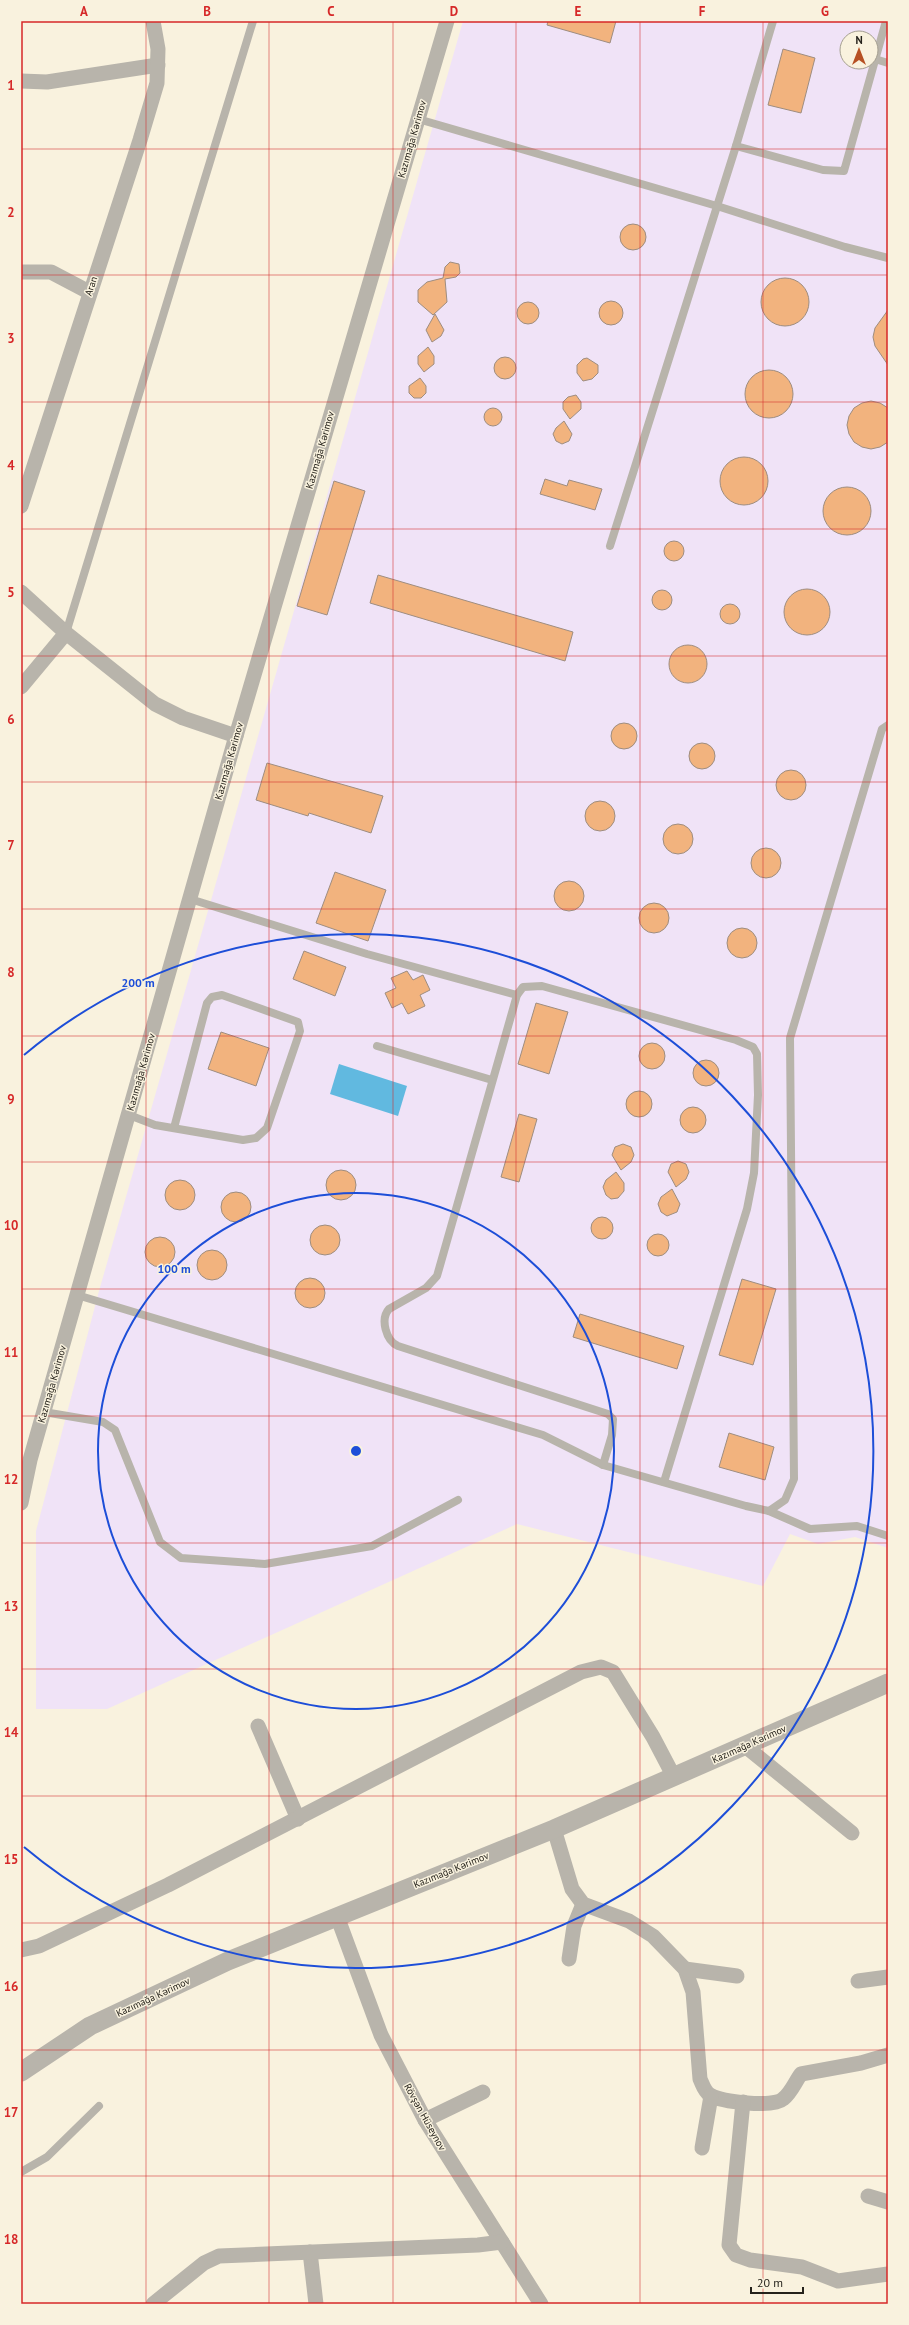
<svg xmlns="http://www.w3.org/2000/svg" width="909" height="2325" font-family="'PT Sans',sans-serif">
  <rect width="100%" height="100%" fill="#f9f2de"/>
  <path fill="#f0e3f7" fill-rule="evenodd" d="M 463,21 L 888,21 L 888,1548 L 855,1537 L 818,1544 L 790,1534 L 763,1586 L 517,1524 L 107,1709 L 36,1709 L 36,1531 L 99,1291 ZM 847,38 L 871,38 L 871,62 L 847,62 Z"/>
  <polygon fill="#61b9e0" points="339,1064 407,1086 398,1116 330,1094"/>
  <g fill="#f2b37e" stroke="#9e8d80">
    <polygon points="548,21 616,21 610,43 547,25"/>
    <polygon points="783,49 815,58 801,113 768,105"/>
    <circle cx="633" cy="237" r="13"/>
    <polygon points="450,262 459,264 460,273 456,277 445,279 447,302 433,315 418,302 418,290 427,282 443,278 445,267"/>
    <circle cx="785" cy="302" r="24"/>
    <circle cx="611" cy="313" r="12"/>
    <circle cx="528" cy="313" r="11"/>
    <polygon points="888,310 888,365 875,346 873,337 875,328"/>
    <polygon points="435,314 444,330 441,336 432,342 426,330"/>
    <polygon points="428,347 434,356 434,364 424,372 418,364 418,356"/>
    <circle cx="505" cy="368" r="11"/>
    <polygon points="587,358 598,365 598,373 592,379 583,381 577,373 577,365 583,359"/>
    <circle cx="769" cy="394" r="24"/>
    <polygon points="420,378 426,386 426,393 421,398 414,398 409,393 409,386"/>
    <polygon points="576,395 581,402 581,409 570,419 563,409 563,402 568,397"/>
    <polygon points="871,401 880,403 888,408 888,442 880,447 871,449 862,447 854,442 849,434 847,425 849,416 854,408 862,403"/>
    <circle cx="493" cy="417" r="9"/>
    <polygon points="564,421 572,434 569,441 562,444 556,441 553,434 556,428"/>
    <circle cx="744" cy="481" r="24"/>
    <polygon points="545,479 567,486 569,480 602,489 595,510 540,494"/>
    <polygon points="334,481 365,491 327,615 297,606"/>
    <circle cx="847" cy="511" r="24"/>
    <circle cx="674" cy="551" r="10"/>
    <polygon points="378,575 573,632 565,661 370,603"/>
    <circle cx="807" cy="612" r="23"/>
    <circle cx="662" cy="600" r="10"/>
    <circle cx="730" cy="614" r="10"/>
    <circle cx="688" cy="664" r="19"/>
    <circle cx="624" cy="736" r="13"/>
    <circle cx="702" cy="756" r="13"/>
    <polygon points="267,763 383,796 371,833 309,813 308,816 256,800"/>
    <circle cx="791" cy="785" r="15"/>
    <circle cx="600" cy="816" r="15"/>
    <circle cx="678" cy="839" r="15"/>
    <circle cx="766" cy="863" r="15"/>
    <polygon points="335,872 386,890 368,941 316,923"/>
    <circle cx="569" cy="896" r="15"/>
    <circle cx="654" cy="918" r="15"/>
    <circle cx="742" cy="943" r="15"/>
    <polygon points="304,951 346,967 335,996 293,979"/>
    <polygon points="407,971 413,980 423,975 430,990 420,995 425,1006 408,1014 402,1003 392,1008 385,993 396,988 391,978"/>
    <polygon points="536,1003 568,1012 549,1074 518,1064"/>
    <polygon points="221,1032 269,1048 256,1086 208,1069"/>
    <circle cx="652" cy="1056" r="13"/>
    <circle cx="706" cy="1073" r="13"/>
    <circle cx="639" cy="1104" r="13"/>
    <circle cx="693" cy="1120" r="13"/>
    <polygon points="519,1114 537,1119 519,1182 501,1177"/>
    <polygon points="623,1144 631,1147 634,1155 631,1162 621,1170 612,1155 615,1147"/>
    <polygon points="678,1161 686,1164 689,1172 686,1179 676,1187 668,1172 671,1164"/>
    <circle cx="341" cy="1185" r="15"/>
    <polygon points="616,1172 624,1183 624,1191 618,1198 611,1199 606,1195 603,1187 606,1180"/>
    <circle cx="180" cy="1195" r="15"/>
    <polygon points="672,1189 680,1204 677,1212 667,1216 661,1212 658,1204 661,1197"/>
    <circle cx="236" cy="1207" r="15"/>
    <circle cx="602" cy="1228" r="11"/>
    <circle cx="325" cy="1240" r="15"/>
    <circle cx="658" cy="1245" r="11"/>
    <circle cx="160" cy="1252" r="15"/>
    <circle cx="212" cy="1265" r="15"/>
    <circle cx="310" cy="1293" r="15"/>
    <polygon points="742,1279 776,1289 753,1365 719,1355"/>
    <polygon points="580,1314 684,1346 677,1369 573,1337"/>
    <polygon points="729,1433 774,1447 765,1480 719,1467"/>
  </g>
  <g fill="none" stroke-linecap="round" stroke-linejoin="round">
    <g stroke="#b8b4ab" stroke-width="8">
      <polyline points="875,59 888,63"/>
      <polyline points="418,119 717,206 845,247 888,258"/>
      <polyline points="736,146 823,170 844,171 886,21"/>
      <polyline points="610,546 736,146 773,21"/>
      <polyline points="66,633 253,21"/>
      <polyline points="190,899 367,954 517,995"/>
      <polyline points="377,1046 492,1080"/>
      <polyline points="129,1115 155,1125 243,1140 256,1138 267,1128 300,1031 298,1022 222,995 212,997 207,1003 174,1128"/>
      <polyline points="77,1295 543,1435 603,1465 746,1506 769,1511 785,1500 794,1479 790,1038 882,729 888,725"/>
      <polyline points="44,1412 103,1422 115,1430 160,1542 181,1558 265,1564 372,1546 458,1500"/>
      <path d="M 603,1465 L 612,1435 L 613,1419 L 608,1414 L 398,1346 C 386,1341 380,1319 389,1309 L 426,1288 L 437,1276 L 517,995 L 523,987 L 542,986 L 736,1040 L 753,1047 L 757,1054 L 758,1095 L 754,1173 L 747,1209 L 664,1482"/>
      <polyline points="769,1511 810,1529 857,1526 888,1536"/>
      <polyline points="21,2172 47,2157 99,2106"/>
    </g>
    <g stroke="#b8b4ab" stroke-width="15">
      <polyline points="21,81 47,82 158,65"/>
      <polyline points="21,272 51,272 89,292"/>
      <polyline points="21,506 140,140 157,83 158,49 153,21"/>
      <polyline points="21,592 66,633 155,704 183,718 236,736"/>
      <polyline points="21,687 66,633"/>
      <polyline points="21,1503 30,1460 236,736 447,21"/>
      <polyline points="258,1726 298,1819"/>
      <polyline points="745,1746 852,1833"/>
      <path d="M 554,1829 L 572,1889 L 583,1904 L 629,1921 L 653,1936 L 685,1969 L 693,1992 L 700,2079 C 703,2085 704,2091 710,2095 C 722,2102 773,2108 783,2099 C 791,2093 795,2082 801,2074 L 861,2063 L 888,2055"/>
      <polyline points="337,1916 381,2035 425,2120 541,2304"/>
      <polyline points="21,1950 39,1946 168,1885 581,1672 601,1667 613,1672 653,1737 674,1777"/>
      <polyline points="569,1959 574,1926 583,1904"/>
      <polyline points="685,1969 737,1976"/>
      <polyline points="858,1981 888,1977"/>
      <polyline points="743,2102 729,2245 736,2255 750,2260 802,2267 838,2281 888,2274"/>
      <polyline points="425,2120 483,2092"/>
      <polyline points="702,2148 711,2096"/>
      <polyline points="868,2196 888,2202"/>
      <polyline points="310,2252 316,2304"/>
      <polyline points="153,2304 204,2263 219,2256 478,2245 502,2242"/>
    </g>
    <polyline stroke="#b8b4ab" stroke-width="19" points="21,2072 90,2026 228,1961 554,1829 888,1683"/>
  </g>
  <path fill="none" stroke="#d62828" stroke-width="1" stroke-opacity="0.55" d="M 146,21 L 146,2304M 269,21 L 269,2304M 393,21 L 393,2304M 516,21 L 516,2304M 640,21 L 640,2304M 763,21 L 763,2304M 21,149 L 888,149M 21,275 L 888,275M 21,402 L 888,402M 21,529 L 888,529M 21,656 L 888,656M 21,782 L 888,782M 21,909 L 888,909M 21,1036 L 888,1036M 21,1162 L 888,1162M 21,1289 L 888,1289M 21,1416 L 888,1416M 21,1543 L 888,1543M 21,1669 L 888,1669M 21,1796 L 888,1796M 21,1923 L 888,1923M 21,2050 L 888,2050M 21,2176 L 888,2176"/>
  <g fill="none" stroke="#1d4ed8" stroke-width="2">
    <circle cx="356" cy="1451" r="258"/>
    <path d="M24 1055A517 517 0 1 1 24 1847"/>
  </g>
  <g text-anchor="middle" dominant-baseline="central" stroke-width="3" stroke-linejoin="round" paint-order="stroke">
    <g font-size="10" fill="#25221b" stroke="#f9f2de">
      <text transform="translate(412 139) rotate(-74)">Kazımağa Kərimov</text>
      <text transform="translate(91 286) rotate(-72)">Aran</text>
      <text transform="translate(320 450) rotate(-74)">Kazımağa Kərimov</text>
      <text transform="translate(229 761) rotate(-74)">Kazımağa Kərimov</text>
      <text transform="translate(141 1072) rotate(-74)">Kazımağa Kərimov</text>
      <text transform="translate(52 1384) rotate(-74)">Kazımağa Kərimov</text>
      <text transform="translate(749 1744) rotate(-24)">Kazımağa Kərimov</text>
      <text transform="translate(451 1870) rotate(-22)">Kazımağa Kərimov</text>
      <text transform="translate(153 1997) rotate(-25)">Kazımağa Kərimov</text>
      <text transform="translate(425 2117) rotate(61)">Rövşən Hüseynov</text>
    </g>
  </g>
  <circle cx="356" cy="1451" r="6" fill="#1d4ed8" stroke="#f9f2de" stroke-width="2"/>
  <g font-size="12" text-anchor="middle" font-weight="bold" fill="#1d4ed8" stroke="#f9f2de" stroke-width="3" stroke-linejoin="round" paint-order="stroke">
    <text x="138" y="987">200 m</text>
    <text x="174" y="1273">100 m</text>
  </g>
  <rect width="909" height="2325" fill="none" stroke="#f9f2de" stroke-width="44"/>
  <g transform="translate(859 50)"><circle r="19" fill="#f9f2de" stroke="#a49f90"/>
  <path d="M0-3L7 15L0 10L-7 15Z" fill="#b65023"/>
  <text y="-6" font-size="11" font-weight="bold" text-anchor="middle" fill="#25221b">N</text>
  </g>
  <path d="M751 2287v6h52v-6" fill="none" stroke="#25221b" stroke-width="2"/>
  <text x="757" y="2287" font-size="12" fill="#25221b" stroke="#f9f2de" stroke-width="3" paint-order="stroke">20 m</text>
  <rect x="22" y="22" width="865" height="2281" fill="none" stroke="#d62828" stroke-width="1.5"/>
  <g font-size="13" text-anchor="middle" font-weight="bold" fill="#d62828">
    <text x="84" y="16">A</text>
    <text x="207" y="16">B</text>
    <text x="331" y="16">C</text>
    <text x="454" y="16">D</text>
    <text x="578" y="16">E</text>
    <text x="702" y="16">F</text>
    <text x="825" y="16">G</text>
    <text x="11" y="90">1</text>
    <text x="11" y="217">2</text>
    <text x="11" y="343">3</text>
    <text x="11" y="470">4</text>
    <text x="11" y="597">5</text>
    <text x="11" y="724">6</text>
    <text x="11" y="850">7</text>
    <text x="11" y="977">8</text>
    <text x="11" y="1104">9</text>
    <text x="11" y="1230">10</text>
    <text x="11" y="1357">11</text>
    <text x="11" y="1484">12</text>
    <text x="11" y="1611">13</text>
    <text x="11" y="1737">14</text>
    <text x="11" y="1864">15</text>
    <text x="11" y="1991">16</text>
    <text x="11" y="2117">17</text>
    <text x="11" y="2244">18</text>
  </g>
</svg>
